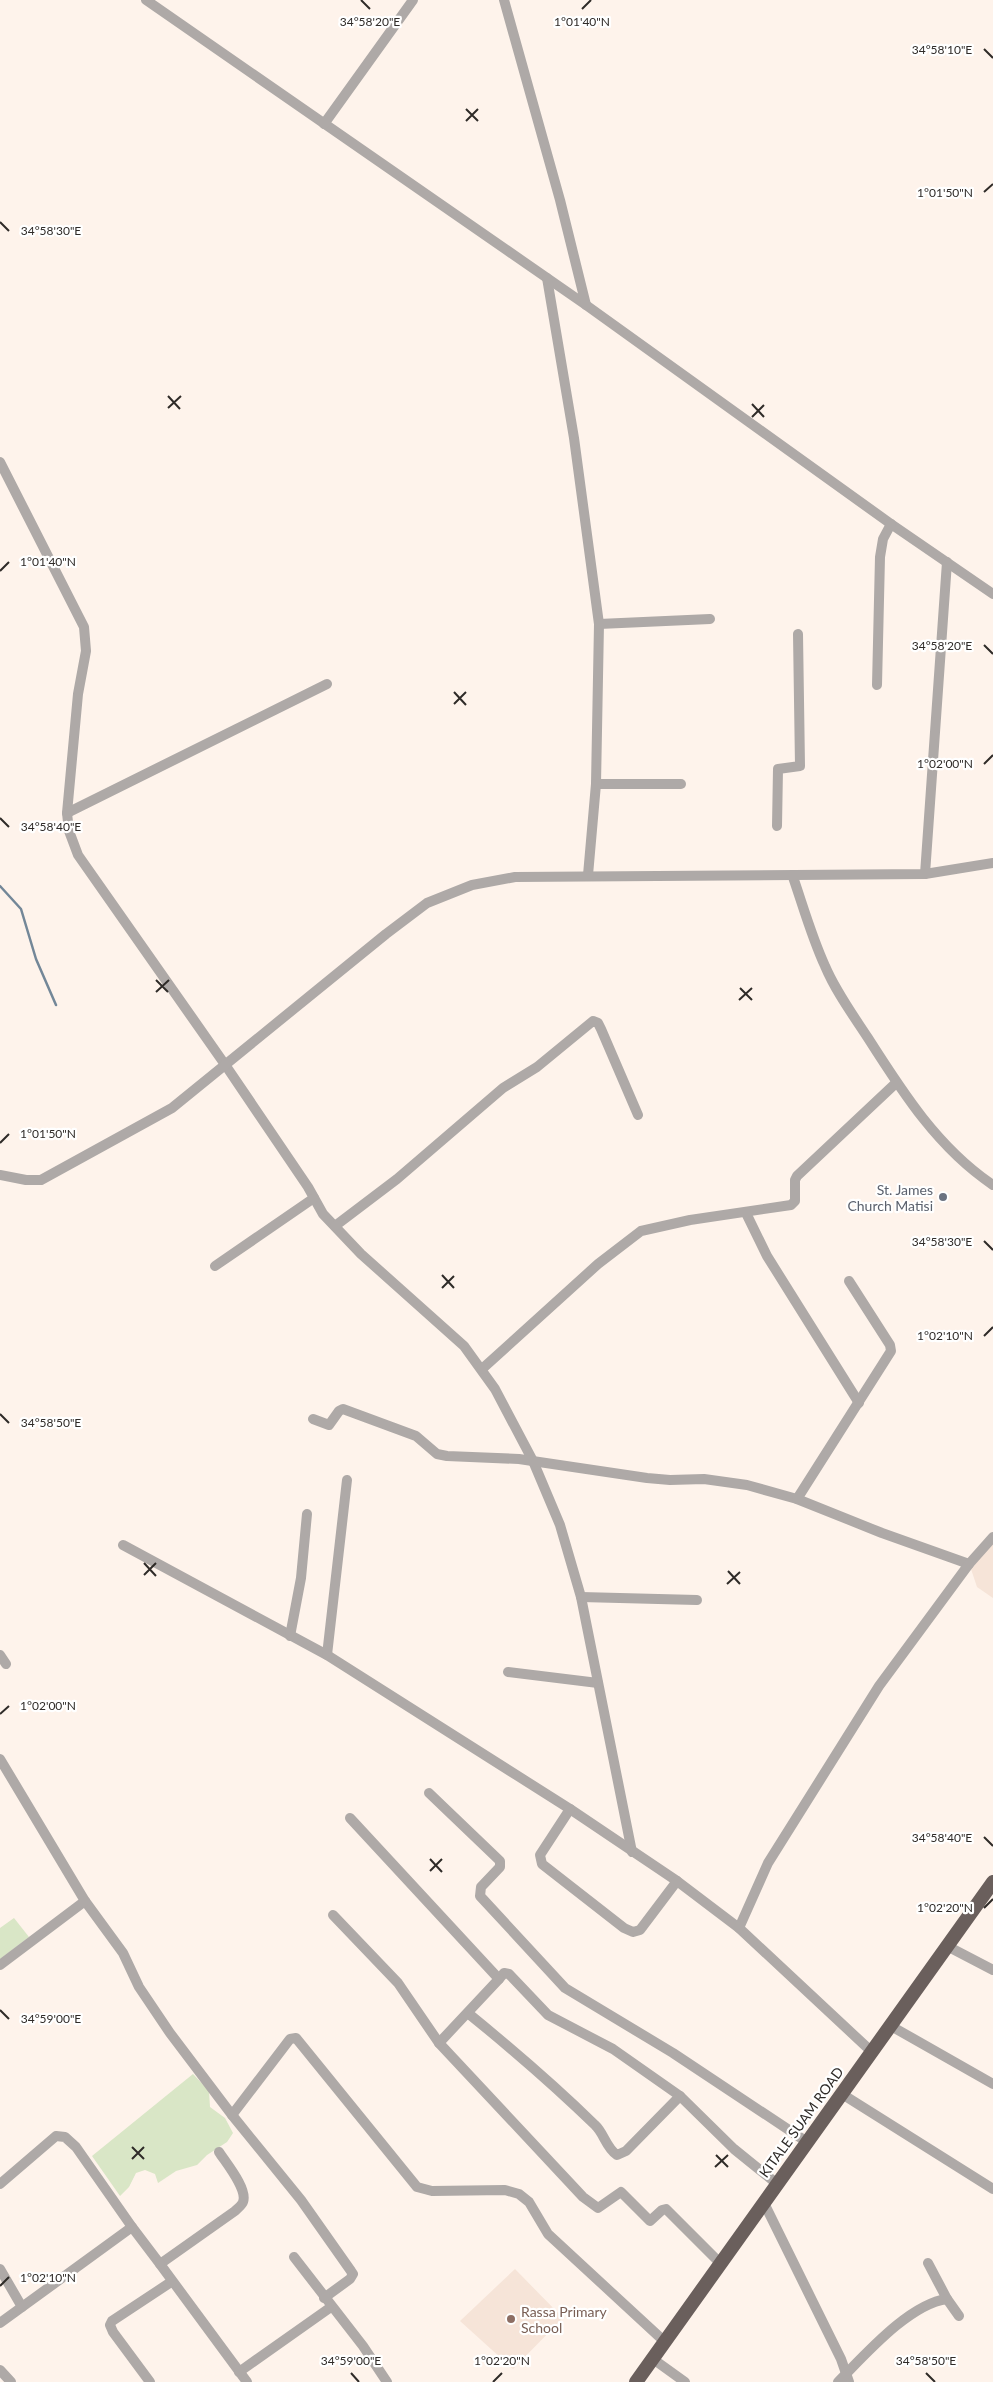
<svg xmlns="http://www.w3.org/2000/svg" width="993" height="2382" font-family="Lato,sans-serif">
  <rect width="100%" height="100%" fill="#fef3eb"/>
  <g fill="#f6e4d8">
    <polygon points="993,1542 993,1598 977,1587 971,1569"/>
    <polygon points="515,2269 563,2318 513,2369 460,2321"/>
  </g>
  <g fill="#d9e6c6">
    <polygon points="14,1918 29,1937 0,1959 0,1928"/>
    <polygon points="193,2074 209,2091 210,2107 225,2118 233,2133 227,2142 207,2155 197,2165 176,2171 158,2183 155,2174 145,2170 136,2173 129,2187 120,2196 92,2156"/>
  </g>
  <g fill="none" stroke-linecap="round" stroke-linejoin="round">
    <polyline stroke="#738798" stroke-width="2.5" points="0,886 21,909 36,959 56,1005"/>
    <g stroke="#aea9a7" stroke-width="10">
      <polyline points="146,0 586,305 891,524 993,594"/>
      <polyline points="504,0 560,200 586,305"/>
      <polyline points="324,124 413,0"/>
      <polyline points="547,278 574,438 599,624 596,784 588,875"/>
      <polyline points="0,462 84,627 86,651 78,694 67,813 69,831 78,855 226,1066 308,1187 323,1214 361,1254 464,1346 495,1389 533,1461 560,1525 581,1597 632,1852"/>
      <polyline points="599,624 710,619"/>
      <polyline points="877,685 880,557 883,539 891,524"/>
      <polyline points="596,784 681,784"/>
      <polyline points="67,813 327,684"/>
      <polyline points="777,826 778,769 800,766 798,634"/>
      <polyline points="925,874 947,562"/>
      <path d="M 793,877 C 803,906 812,938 825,966 C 836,992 853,1015 868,1038 C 903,1093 938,1148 993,1185"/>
      <polyline points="0,1175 26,1180 41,1180 172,1108 386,934 427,903 472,885 515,877 925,874 993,863"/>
      <polyline points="746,1213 767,1256 859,1403"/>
      <polyline points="335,1226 397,1179 503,1088 537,1067 593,1021 598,1023 601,1029 638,1115"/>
      <polyline points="215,1266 314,1198"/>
      <polyline points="482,1369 598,1264 641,1231 690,1220 791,1205 795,1201 795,1180 797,1176 896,1083"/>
      <polyline points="313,1419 329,1425 339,1411 343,1409 416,1436 437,1454 447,1456 519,1459 647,1478 670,1480 704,1479 747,1485 797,1499 882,1533 969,1564"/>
      <polyline points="797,1499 891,1351 890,1345 849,1281"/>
      <polyline points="123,1545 327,1655 570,1809 677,1881 739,1928 872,2052"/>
      <polyline points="581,1597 697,1600"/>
      <polyline points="290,1636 301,1578 307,1514"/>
      <polyline points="0,1655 6,1664"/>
      <polyline points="327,1655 347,1480"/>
      <polyline points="508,1672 598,1683"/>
      <polyline points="0,1759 85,1901 123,1953 139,1987 170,2033 232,2115 301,2200 351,2271 353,2274 350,2279 324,2298"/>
      <polyline points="429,1793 500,1861 500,1867 481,1887 480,1896 565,1988 673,2053 807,2142"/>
      <polyline points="570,1809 540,1855 542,1864 624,1928 633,1932 640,1930 677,1881"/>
      <polyline points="350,1818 499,1979 504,1973 509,1974 548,2015 613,2049 680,2096 734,2149 776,2183"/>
      <polyline points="333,1915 398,1983 439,2043 583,2197 598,2208 621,2192 650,2221 662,2210 666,2209 721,2264"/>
      <polyline points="739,1928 768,1863 879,1686 969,1564 993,1537"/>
      <polyline points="947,1946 993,1970"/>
      <polyline points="0,1965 85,1901"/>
      <path d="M 469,2014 C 512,2049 555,2086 595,2125 C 604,2133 606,2148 617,2155 L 626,2151 L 680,2096"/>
      <polyline points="891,2026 993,2084"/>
      <polyline points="439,2043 499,1979"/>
      <polyline points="842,2094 993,2189"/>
      <polyline points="232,2115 290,2039 296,2038 417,2187 432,2191 505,2190 519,2194 529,2202 548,2234 665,2342"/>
      <path d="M 219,2152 C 226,2163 248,2189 243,2202 C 242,2205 237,2209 235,2211 L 160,2264 L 247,2382"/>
      <polyline points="0,2184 56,2136 65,2137 76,2147 132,2227"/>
      <polyline points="764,2203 841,2359 849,2382"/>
      <polyline points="294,2257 363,2346 387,2382"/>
      <polyline points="928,2263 947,2299"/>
      <polyline points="0,2269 22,2307"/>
      <polyline points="0,2323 132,2227 160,2264"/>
      <polyline points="653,2359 685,2382"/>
      <polyline points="0,2370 11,2382"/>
      <polyline points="239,2372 331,2307"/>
      <polyline points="150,2382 113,2332 110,2325 112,2321 171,2282"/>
      <path d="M 838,2382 C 865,2355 909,2304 947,2299 L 959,2316"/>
    </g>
    <polyline stroke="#6a5f5c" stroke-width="14" points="636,2382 993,1882"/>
  </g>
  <path fill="none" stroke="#2f2b28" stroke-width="2" d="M 361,0 L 370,9M 582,9 L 591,0M 984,49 L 993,58M 466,109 L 478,121M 466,121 L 478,109M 984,192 L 993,184M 0,222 L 9,231M 168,396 L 180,409M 752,404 L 764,417M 168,408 L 181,396M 752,417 L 764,405M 0,571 L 9,562M 984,645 L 993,654M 454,692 L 466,705M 454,704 L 466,692M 984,764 L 993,755M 0,818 L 9,827M 156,980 L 168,992M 740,988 L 752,1000M 156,992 L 169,980M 739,1000 L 752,988M 0,1143 L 9,1134M 984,1241 L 993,1250M 442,1275 L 454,1288M 442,1288 L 454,1276M 984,1336 L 993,1327M 0,1414 L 9,1423M 144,1563 L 156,1576M 728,1571 L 740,1584M 144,1575 L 156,1563M 727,1584 L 740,1572M 0,1714 L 9,1706M 984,1837 L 993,1846M 430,1859 L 442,1872M 430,1871 L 442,1859M 984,1908 L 993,1899M 0,2010 L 9,2019M 132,2147 L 144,2159M 716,2155 L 728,2167M 132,2159 L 144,2147M 715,2167 L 728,2155M 0,2286 L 9,2277M 351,2373 L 359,2382M 926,2373 L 935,2382M 493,2382 L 502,2373"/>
  <circle fill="#6b7280" stroke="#fff" stroke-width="2" cx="943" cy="1197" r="5"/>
  <circle fill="#8d6e63" stroke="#fff" stroke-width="2" cx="511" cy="2319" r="5"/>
  <g text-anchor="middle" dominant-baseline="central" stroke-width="4.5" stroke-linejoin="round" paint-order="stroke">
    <g font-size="14" fill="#5b616d" stroke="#fff" text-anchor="end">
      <text x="933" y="1189">St. James<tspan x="933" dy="16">Church Matisi</tspan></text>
    </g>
    <g font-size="14" fill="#2f2b28" stroke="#fff">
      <text transform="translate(801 2122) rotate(-54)">KITALE SUAM ROAD</text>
    </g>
    <g font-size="14" fill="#785e54" stroke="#fff" text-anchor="start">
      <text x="521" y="2311">Rassa Primary<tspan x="521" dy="16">School</tspan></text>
    </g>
  </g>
  <g font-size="12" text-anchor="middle" fill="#2f2b28" stroke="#fff" stroke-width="4.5" stroke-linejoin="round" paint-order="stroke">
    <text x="582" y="26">1°01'40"N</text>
    <text x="370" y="26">34°58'20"E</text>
    <text x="942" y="54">34°58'10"E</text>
    <text x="945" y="197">1°01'50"N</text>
    <text x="51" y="235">34°58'30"E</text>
    <text x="48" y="566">1°01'40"N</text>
    <text x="942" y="650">34°58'20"E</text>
    <text x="945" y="768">1°02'00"N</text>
    <text x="51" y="831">34°58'40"E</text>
    <text x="48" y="1138">1°01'50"N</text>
    <text x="942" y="1246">34°58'30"E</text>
    <text x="945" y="1340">1°02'10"N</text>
    <text x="51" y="1427">34°58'50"E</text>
    <text x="48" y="1710">1°02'00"N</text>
    <text x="942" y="1842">34°58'40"E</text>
    <text x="945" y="1912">1°02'20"N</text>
    <text x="51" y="2023">34°59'00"E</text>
    <text x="48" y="2282">1°02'10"N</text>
    <text x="351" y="2365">34°59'00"E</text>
    <text x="926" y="2365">34°58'50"E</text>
    <text x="502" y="2365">1°02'20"N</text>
  </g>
</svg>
